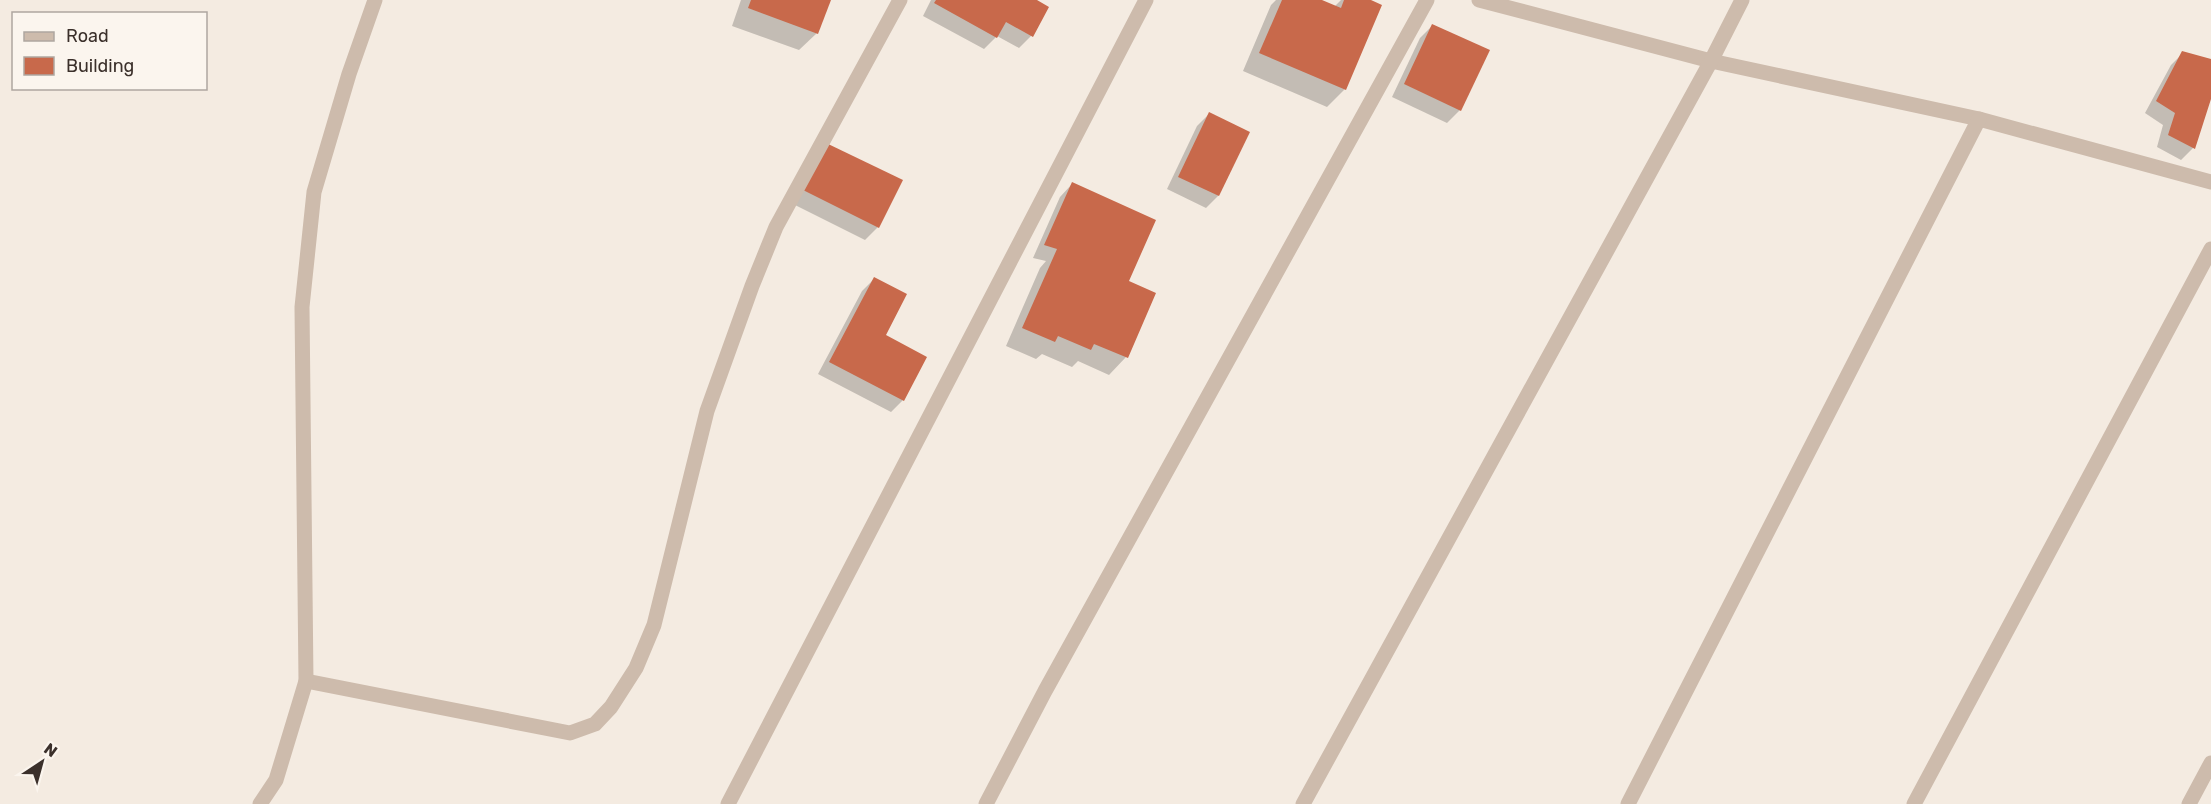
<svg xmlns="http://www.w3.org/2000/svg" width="2211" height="804" font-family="Rubik,sans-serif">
  <rect width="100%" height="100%" fill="#f4ebe1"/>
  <g fill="#0003">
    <polygon points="741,0 829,0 817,33 799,50 732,26"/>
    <polygon points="931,0 1034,0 1031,36 1019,48 997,36 984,49 923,16"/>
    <polygon points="1276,0 1318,0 1334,7 1341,0 1367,0 1345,89 1327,107 1243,71 1271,5"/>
    <polygon points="1433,25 1488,51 1460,110 1447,123 1392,97 1420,38"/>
    <polygon points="2183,53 2211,60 2211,94 2193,148 2181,160 2157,147 2163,125 2145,113 2171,65"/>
    <polygon points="1209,114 1218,196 1206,208 1167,189 1197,126"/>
    <polygon points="812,156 901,181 878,227 865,240 789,202"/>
    <polygon points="1072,184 1127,282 1126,357 1109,375 1078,361 1072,367 1042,354 1036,359 1006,346 1040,268 1046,261 1033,258 1060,197"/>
    <polygon points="874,279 884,336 903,400 891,412 818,374 862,291"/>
  </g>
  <g fill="#c8694b">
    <polygon points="751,0 831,0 818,34 748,8"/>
    <polygon points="936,0 1037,0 1049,7 1033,37 1006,22 997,38 934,3"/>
    <polygon points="1282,0 1322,0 1341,8 1344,0 1371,0 1382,5 1346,90 1259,53"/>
    <polygon points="1432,24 1490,50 1461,111 1404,84"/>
    <polygon points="2182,51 2211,59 2211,99 2195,149 2168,135 2175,113 2156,101"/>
    <polygon points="1209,112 1250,132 1219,196 1178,177"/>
    <polygon points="824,142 903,180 879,228 801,189"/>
    <polygon points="1072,182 1156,220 1129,281 1156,293 1128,358 1094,344 1091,350 1058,336 1055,342 1022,328 1057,249 1044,245"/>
    <polygon points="874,277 907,294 886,335 927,357 904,401 829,362"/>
  </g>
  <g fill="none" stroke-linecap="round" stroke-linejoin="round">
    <g stroke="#cdbbac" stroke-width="15">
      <polyline points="1479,0 1711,61 1979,119 2211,182"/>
      <polyline points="306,681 570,733 595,724 611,707 636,668 654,625 707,411 752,286 776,227 900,0"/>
      <polyline points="260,804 276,780 306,681 302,307 314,192 349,74 375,0"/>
      <polyline points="728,804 1146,0"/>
      <polyline points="986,804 1045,691 1427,0"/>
      <polyline points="1303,804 1711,61 1742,0"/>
      <polyline points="1628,804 1979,119"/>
      <polyline points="1914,804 2211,249"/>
      <polyline points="2189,804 2211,763"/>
    </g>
  </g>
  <rect x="12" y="12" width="195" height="78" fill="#fbf5ee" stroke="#aea6a0" stroke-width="1.5"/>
  <rect x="24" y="32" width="30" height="9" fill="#cdbbac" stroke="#aea6a0" stroke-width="1.5"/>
  <text x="66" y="42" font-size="18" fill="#3b302b">Road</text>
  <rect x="24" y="57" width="30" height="18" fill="#c8694b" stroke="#aea6a0" stroke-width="1.5"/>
  <text x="66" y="72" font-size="18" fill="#3b302b">Building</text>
  <g transform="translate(42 762) rotate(36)" stroke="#fbf5ee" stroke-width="4.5" paint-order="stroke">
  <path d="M0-4.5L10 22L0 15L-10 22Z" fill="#3b302b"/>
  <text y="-9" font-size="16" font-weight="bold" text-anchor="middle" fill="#3b302b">N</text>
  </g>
</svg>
